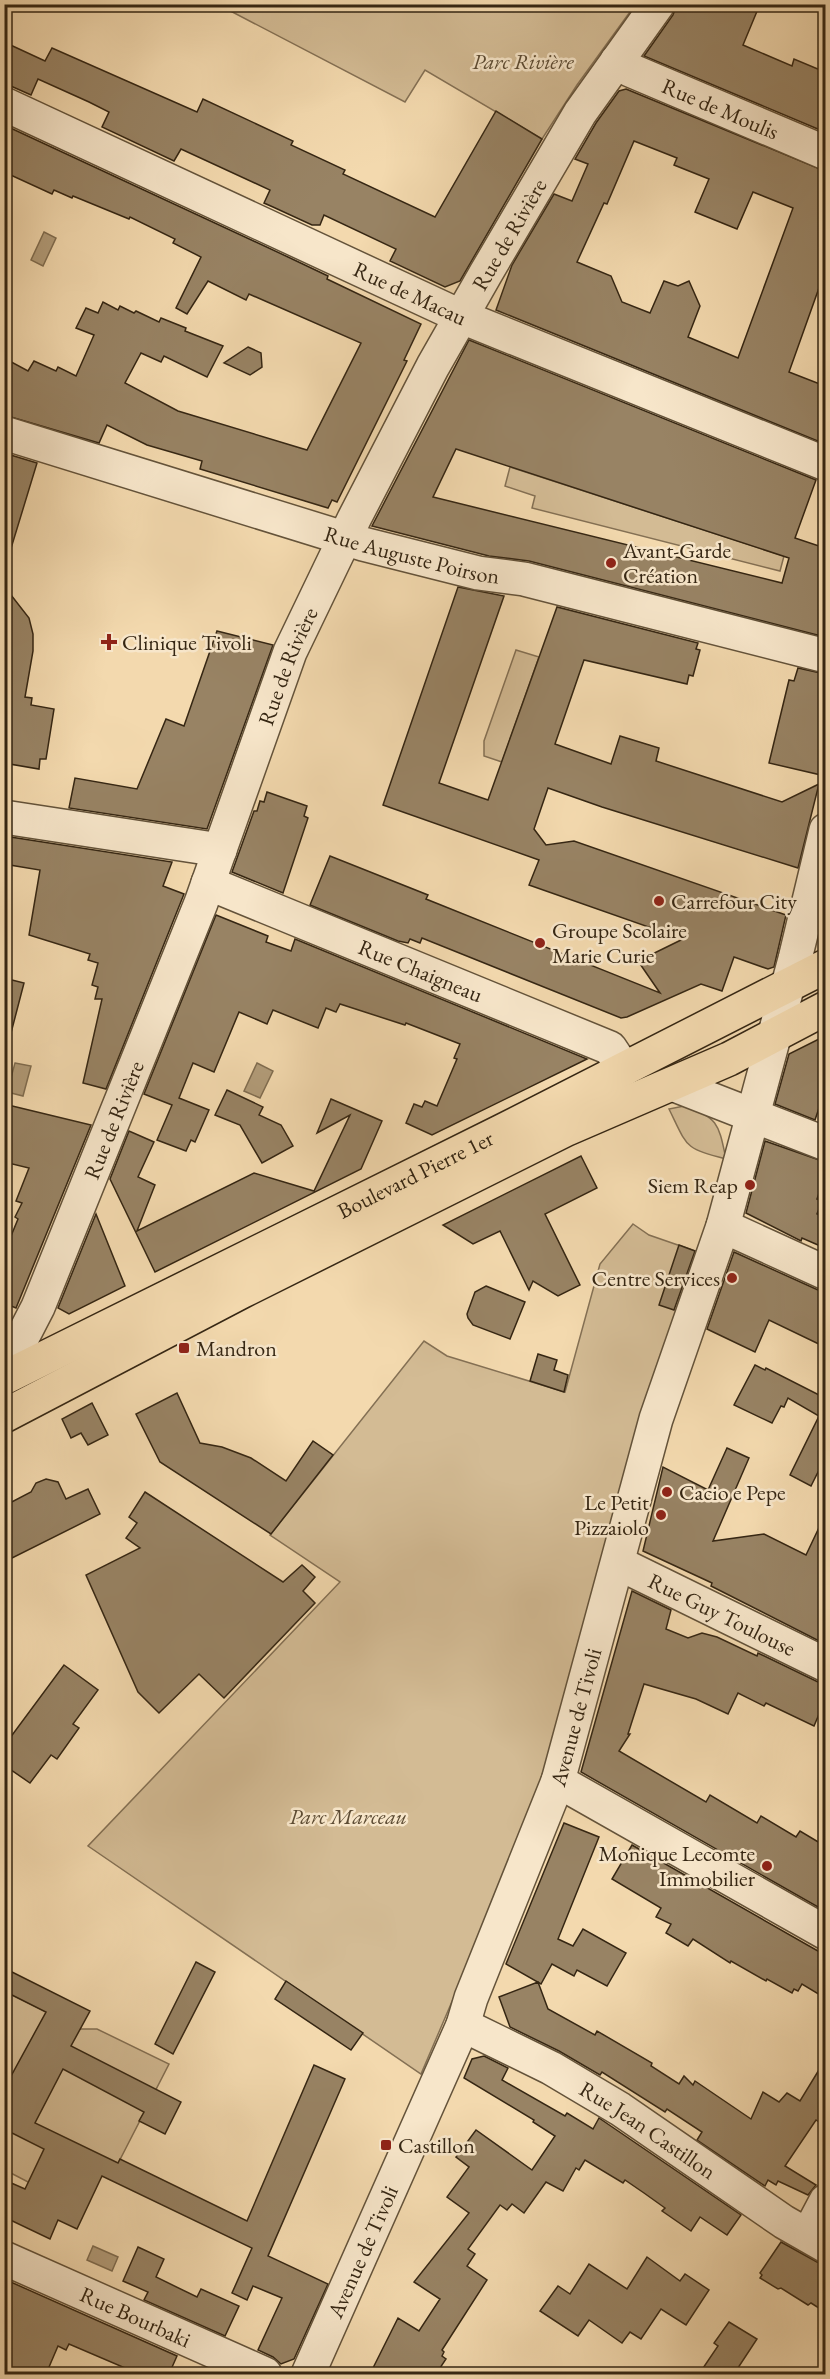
<svg xmlns="http://www.w3.org/2000/svg" width="830" height="2379" font-family="'EB Garamond',serif">
  <rect width="100%" height="100%" fill="#f3d9ae"/>
  <filter id="stains"><feTurbulence type="fractalNoise" baseFrequency=".00333" numOctaves="4"/><feColorMatrix values="0 0 0 0 .2 0 0 0 0 .09 0 0 0 0 .02 0 0 0 .5 -.17"/></filter>
  <radialGradient id="worn" r=".72"><stop offset=".6" stop-color="#630" stop-opacity="0"/><stop offset="1" stop-color="#630" stop-opacity=".3"/></radialGradient>
  <g fill="#d3bb94" stroke="#847054" stroke-width="1.5">
    <polygon points="219,5 635,5 577,85 542,139 425,70 405,102"/>
    <polygon points="510,467 784,556 780,571 532,508 535,496 505,486"/>
    <polygon points="516,650 539,657 502,762 484,756 484,741"/>
    <path d="M 684,1106 C 719,1117 719,1126 726,1159 C 684,1148 688,1148 669,1109 Z"/>
    <polygon points="633,1224 649,1235 701,1253 540,1786 495,1901 421,2074 88,1846 340,1582 270,1535 424,1341 447,1356 565,1392 600,1264"/>
    <polygon points="4,1991 80,2029 97,2029 169,2064 110,2179 70,2161 53,2195 5,2170"/>
  </g>
  <g fill="#b29c79" stroke="#806d50" stroke-width="1.5">
    <polygon points="44,232 56,238 43,266 31,260"/>
    <polygon points="15,1063 31,1066 23,1096 7,1092"/>
    <polygon points="257,1063 273,1071 260,1098 244,1091"/>
    <polygon points="93,2246 118,2257 112,2271 87,2260"/>
  </g>
  <g fill="#988364" stroke="#352613" stroke-width="1.5" fill-rule="evenodd">
    <polygon points="677,4 760,4 743,45 792,66 794,59 825,72 825,132 644,56 673,15"/>
    <polygon points="4,42 45,61 52,48 197,112 203,99 293,141 291,145 345,170 343,174 435,217 496,111 542,139 460,281 445,287 390,261 396,249 324,215 320,225 312,225 273,207 264,203 270,190 181,149 174,161 102,127 109,112 89,102 38,79 31,95 4,83"/>
    <path d="M 626,89 L 825,171 L 825,271 L 789,372 L 825,386 L 825,444 L 496,310 L 512,265 L 554,194 L 572,201 L 588,164 L 575,159 L 596,123 L 619,91 ZM 634,141 L 677,158 L 674,165 L 709,179 L 695,212 L 737,229 L 753,192 L 793,208 L 738,358 L 688,337 L 700,306 L 689,281 L 678,286 L 664,281 L 650,313 L 622,302 L 611,276 L 577,262 L 604,203 L 607,204 Z"/>
    <polygon points="4,125 288,257 328,276 327,279 421,324 404,360 407,361 337,502 332,500 328,508 200,469 202,461 147,445 107,425 99,443 4,415 4,358 28,371 34,361 56,371 58,367 76,376 94,335 76,328 86,308 98,313 103,302 118,310 120,306 134,313 136,311 159,322 161,318 186,328 185,331 223,346 207,377 164,356 161,362 141,353 125,383 178,411 307,450 361,343 249,294 246,300 208,281 187,314 176,308 201,257 173,243 175,239 130,217 129,219 73,196 72,198 54,190 52,194 4,172"/>
    <path d="M 469,340 L 816,480 L 795,538 L 825,548 L 825,637 L 529,561 L 489,556 L 372,526 ZM 456,449 L 789,558 L 782,583 L 433,497 Z"/>
    <polygon points="248,347 261,353 262,367 250,375 224,363"/>
    <polygon points="4,453 37,463 9,555 4,554"/>
    <polygon points="4,586 29,618 33,634 33,651 25,697 32,698 31,705 54,709 46,759 40,759 39,769 4,763"/>
    <polygon points="458,587 504,596 439,783 488,800 557,607 698,643 696,649 700,650 693,676 689,675 687,684 584,660 555,744 611,764 620,736 659,748 656,761 782,802 819,784 798,868 602,807 548,788 534,829 546,845 574,841 786,915 774,967 768,969 734,957 722,991 701,984 627,1017 621,1018 422,938 420,943 410,939 408,943 398,941 310,905 330,856 428,895 426,899 660,993 638,961 683,939 529,885 539,860 383,805"/>
    <polygon points="217,631 273,645 207,829 69,808 75,778 137,789 166,719 184,726"/>
    <polygon points="798,668 825,674 825,755 821,775 769,763 789,680 794,681"/>
    <polygon points="267,792 307,806 304,816 308,818 283,893 232,872 254,811 257,811 260,801 264,802"/>
    <polygon points="4,836 172,862 163,886 184,894 106,1089 83,1083 102,999 95,999 98,987 92,985 98,963 88,960 90,954 29,935 40,870 4,864"/>
    <polygon points="216,915 268,936 266,942 291,951 295,939 587,1059 432,1135 406,1123 414,1104 422,1107 425,1101 437,1106 457,1059 454,1058 460,1044 406,1023 405,1025 340,1004 336,1012 326,1008 318,1028 273,1010 267,1024 239,1012 214,1072 193,1063 179,1098 209,1110 195,1142 191,1140 186,1151 157,1140 172,1105 144,1094"/>
    <polygon points="4,978 24,983 11,1033 4,1032"/>
    <polygon points="825,1036 825,1107 820,1105 815,1120 775,1104 789,1054"/>
    <polygon points="227,1090 263,1107 259,1115 281,1125 293,1146 262,1163 240,1125 215,1115"/>
    <polygon points="331,1099 382,1121 361,1169 155,1272 110,1179 129,1131 154,1142 138,1177 155,1185 137,1231 254,1173 314,1191 350,1115 317,1133"/>
    <polygon points="4,1104 91,1125 16,1308 4,1303 4,1253 18,1219 15,1217 22,1203 16,1201 29,1168 4,1162"/>
    <polygon points="765,1141 825,1162 825,1176 817,1199 822,1201 817,1214 825,1218 825,1248 802,1238 801,1241 746,1213"/>
    <polygon points="581,1156 597,1188 545,1214 580,1285 558,1296 533,1281 529,1290 500,1231 473,1244 443,1225"/>
    <polygon points="96,1214 125,1286 69,1314 58,1308"/>
    <polygon points="679,1245 695,1251 674,1310 659,1305"/>
    <polygon points="734,1252 818,1290 825,1291 825,1347 769,1320 755,1352 707,1329"/>
    <polygon points="486,1286 525,1302 510,1339 473,1325 468,1318 467,1314 475,1292"/>
    <polygon points="538,1354 557,1360 554,1370 568,1375 564,1392 530,1381"/>
    <polygon points="755,1365 765,1370 766,1368 825,1398 825,1458 811,1486 790,1475 819,1416 788,1398 784,1407 781,1406 772,1423 734,1405"/>
    <polygon points="177,1393 200,1443 222,1447 251,1458 286,1481 313,1441 333,1455 271,1534 160,1462 136,1414"/>
    <polygon points="92,1403 108,1435 88,1445 81,1433 71,1438 62,1419"/>
    <polygon points="727,1448 749,1458 713,1541 764,1534 806,1555 825,1515 825,1644 711,1586 712,1583 643,1551 663,1467 708,1490"/>
    <polygon points="46,1479 58,1482 66,1499 88,1489 100,1514 4,1562 4,1506 31,1492 36,1483"/>
    <polygon points="145,1492 283,1582 302,1565 315,1577 303,1591 315,1603 224,1698 199,1674 159,1713 138,1692 86,1575 140,1548 126,1538 137,1523 129,1517"/>
    <polygon points="632,1591 671,1610 666,1629 688,1638 702,1633 717,1637 757,1656 758,1653 818,1682 825,1683 825,1700 814,1726 766,1703 764,1706 738,1693 728,1714 696,1699 644,1684 628,1734 630,1734 619,1751 706,1802 710,1795 757,1823 761,1816 796,1837 800,1831 825,1846 825,1911 581,1772"/>
    <polygon points="64,1665 98,1690 73,1724 79,1728 57,1759 51,1755 30,1783 4,1765 4,1746"/>
    <polygon points="564,1823 599,1837 558,1939 573,1946 583,1929 626,1953 607,1986 577,1970 574,1976 552,1964 541,1984 506,1964"/>
    <polygon points="632,1845 825,1955 825,1998 802,1984 798,1991 794,1989 792,1993 767,1979 766,1981 731,1961 730,1963 693,1939 688,1946 666,1933 671,1924 656,1917 661,1908 612,1879"/>
    <polygon points="196,1962 215,1972 173,2054 155,2044"/>
    <polygon points="4,1968 90,2011 71,2046 181,2102 165,2134 139,2121 144,2112 63,2069 35,2123 118,2163 120,2159 247,2221 314,2065 345,2079 268,2256 328,2284 294,2359 281,2364 273,2357 258,2350 282,2298 253,2286 247,2300 232,2293 252,2248 102,2176 77,2229 58,2220 50,2239 4,2217 4,2192 9,2182 25,2189 44,2149 4,2129 4,2089 46,2012 4,1991"/>
    <polygon points="286,1981 363,2033 351,2050 275,1999"/>
    <polygon points="538,1982 548,2009 595,2035 597,2031 652,2063 651,2066 679,2084 684,2076 693,2085 695,2081 751,2119 763,2092 779,2102 787,2093 800,2101 825,2060 825,2126 816,2120 785,2166 816,2185 808,2195 778,2181 776,2185 768,2180 765,2186 697,2140 702,2132 667,2109 665,2112 602,2072 600,2075 559,2051 510,2027 499,1997"/>
    <polygon points="484,2056 508,2068 502,2080 565,2116 567,2113 593,2129 599,2118 741,2215 727,2235 700,2217 691,2231 662,2211 665,2208 644,2193 625,2180 623,2183 585,2160 579,2170 576,2168 563,2191 546,2182 524,2213 512,2204 507,2210 500,2205 468,2249 475,2254 467,2266 487,2280 442,2350 444,2352 442,2356 446,2359 436,2374 370,2374 398,2318 419,2331 440,2299 414,2282 469,2213 447,2197 469,2167 456,2157 476,2130 532,2170 555,2136 533,2122 534,2120 464,2078 472,2059"/>
    <polygon points="781,2242 817,2262 825,2265 825,2312 811,2303 808,2305 781,2288 778,2289 760,2278 762,2275 760,2273"/>
    <polygon points="138,2247 164,2259 156,2277 197,2297 201,2289 239,2306 225,2336 144,2300 148,2292 123,2281"/>
    <polygon points="647,2257 680,2281 685,2274 709,2290 686,2325 661,2309 641,2339 630,2332 622,2343 589,2320 578,2336 540,2311 558,2286 570,2294 589,2264 627,2289"/>
    <polygon points="4,2279 177,2356 169,2374 139,2374 69,2344 66,2350 58,2346 46,2374 4,2374"/>
    <polygon points="729,2322 757,2339 734,2374 699,2374 718,2346 714,2343"/>
  </g>
  <g fill="none" stroke-linecap="round" stroke-linejoin="round">
    <defs>
      <g id="minor">
        <path id="s1" d="M 617,61 L 630,70 L 826,153"/>
        <path id="s2" d="M 4,104 L 462,317 L 826,464"/>
        <path id="s3" d="M 4,433 L 363,544 L 478,573 L 524,579 L 826,656"/>
        <polyline points="4,817 220,850"/>
        <path id="s4" d="M 208,883 L 610,1048 L 624,1069"/>
        <polyline points="672,1084 826,1144"/>
        <polyline points="723,1226 826,1273"/>
        <path id="s5" d="M 4,1373 L 38,1307 L 201,903 L 290,652 L 354,519 L 433,366 L 486,273 L 580,113 L 658,4"/>
        <path id="s6" d="M 618,1563 L 826,1665"/>
        <polyline points="558,1781 826,1933"/>
        <path id="s7" d="M 463,2025 L 551,2068 L 620,2109 L 784,2222 L 826,2246"/>
        <polyline points="808,2235 826,2201"/>
        <path id="s8" d="M 4,2258 L 265,2374"/>
        <path id="s9" d="M 308,2374 L 463,2025 L 471,1998 L 558,1781 L 656,1419 L 723,1226 L 795,959 L 826,830"/>
      </g>
      <g id="major">
        <path id="s10" d="M 4,1378 L 502,1131 L 826,966"/>
        <polyline points="4,1416 241,1292 567,1129 729,1059 826,1008"/>
      </g>
    </defs>
    <use href="#minor" stroke="#64533a" stroke-width="36"/>
    <use href="#major" stroke="#352613" stroke-width="36"/>
    <use href="#minor" stroke="#f7e6ca" stroke-width="33"/>
    <use href="#major" stroke="#f3d9ae" stroke-width="33"/>
  </g>
  <g fill="#8f2418" stroke="#f7e6ca" stroke-width="2">
    <circle cx="611" cy="563" r="6"/>
    <path d="M106 633h6v6h6v6h-6v6h-6v-6h-6v-6h6z"/>
    <circle cx="659" cy="901" r="6"/>
    <circle cx="540" cy="943" r="6"/>
    <circle cx="750" cy="1185" r="6"/>
    <circle cx="732" cy="1278" r="6"/>
    <rect x="178" y="1342" width="12" height="12" rx="3"/>
    <circle cx="667" cy="1492" r="6"/>
    <circle cx="661" cy="1515" r="6"/>
    <circle cx="767" cy="1866" r="6"/>
    <rect x="380" y="2139" width="12" height="12" rx="3"/>
  </g>
  <g text-anchor="middle" dominant-baseline="central" stroke-width="5" stroke-linejoin="round" paint-order="stroke">
    <g font-size="22" font-style="italic" fill="#5c4b33" stroke="#f7e6ca">
      <text x="523" y="61">Parc Rivière</text>
      <text x="348" y="1816">Parc Marceau</text>
    </g>
    <g font-size="22" fill="#352613" stroke="#f7e6ca">
      <text stroke="none"><textPath href="#s1" startOffset="114">Rue de Moulis</textPath></text>
      <text stroke="none"><textPath href="#s5" startOffset="1248">Rue de Rivière</textPath></text>
      <text stroke="none"><textPath href="#s2" startOffset="448">Rue de Macau</textPath></text>
      <text stroke="none"><textPath href="#s3" startOffset="426">Rue Auguste Poirson</textPath></text>
      <text stroke="none"><textPath href="#s5" startOffset="762">Rue de Rivière</textPath></text>
      <text stroke="none"><textPath href="#s4" startOffset="230">Rue Chaigneau</textPath></text>
      <text stroke="none"><textPath href="#s5" startOffset="276">Rue de Rivière</textPath></text>
      <text stroke="none"><textPath href="#s10" startOffset="459">Boulevard Pierre 1er</textPath></text>
      <text stroke="none"><textPath href="#s6" startOffset="116">Rue Guy Toulouse</textPath></text>
      <text stroke="none"><textPath href="#s9" startOffset="710">Avenue de Tivoli</textPath></text>
      <text stroke="none"><textPath href="#s7" startOffset="213">Rue Jean Castillon</textPath></text>
      <text stroke="none"><textPath href="#s9" startOffset="134">Avenue de Tivoli</textPath></text>
      <text stroke="none"><textPath href="#s8" startOffset="144">Rue Bourbaki</textPath></text>
    </g>
    <g font-size="22" fill="#352613" stroke="#f7e6ca" text-anchor="start">
      <text x="623" y="550">Avant-Garde<tspan x="623" dy="25">Création</tspan></text>
      <text x="122" y="642">Clinique Tivoli</text>
      <text x="671" y="901">Carrefour City</text>
      <text x="552" y="930">Groupe Scolaire<tspan x="552" dy="25">Marie Curie</tspan></text>
      <text x="738" y="1185" text-anchor="end">Siem Reap</text>
      <text x="720" y="1278" text-anchor="end">Centre Services</text>
      <text x="196" y="1348">Mandron</text>
      <text x="679" y="1492">Cacio e Pepe</text>
      <text x="649" y="1502" text-anchor="end">Le Petit<tspan x="649" dy="25">Pizzaiolo</tspan></text>
      <text x="755" y="1853" text-anchor="end">Monique Lecomte<tspan x="755" dy="25">Immobilier</tspan></text>
      <text x="398" y="2145">Castillon</text>
    </g>
  </g>
  <rect width="830" height="2379" fill="none" stroke="#f3d9ae" stroke-width="24"/>
  <rect x="6" y="6" width="818" height="2367" fill="none" stroke="#352613" stroke-width="3"/>
  <rect x="12" y="12" width="806" height="2355" fill="none" stroke="#352613" stroke-width="1.5"/>
  <rect width="100%" height="100%" filter="url(#stains)"/>
  <rect width="100%" height="100%" fill="url(#worn)"/>
</svg>
